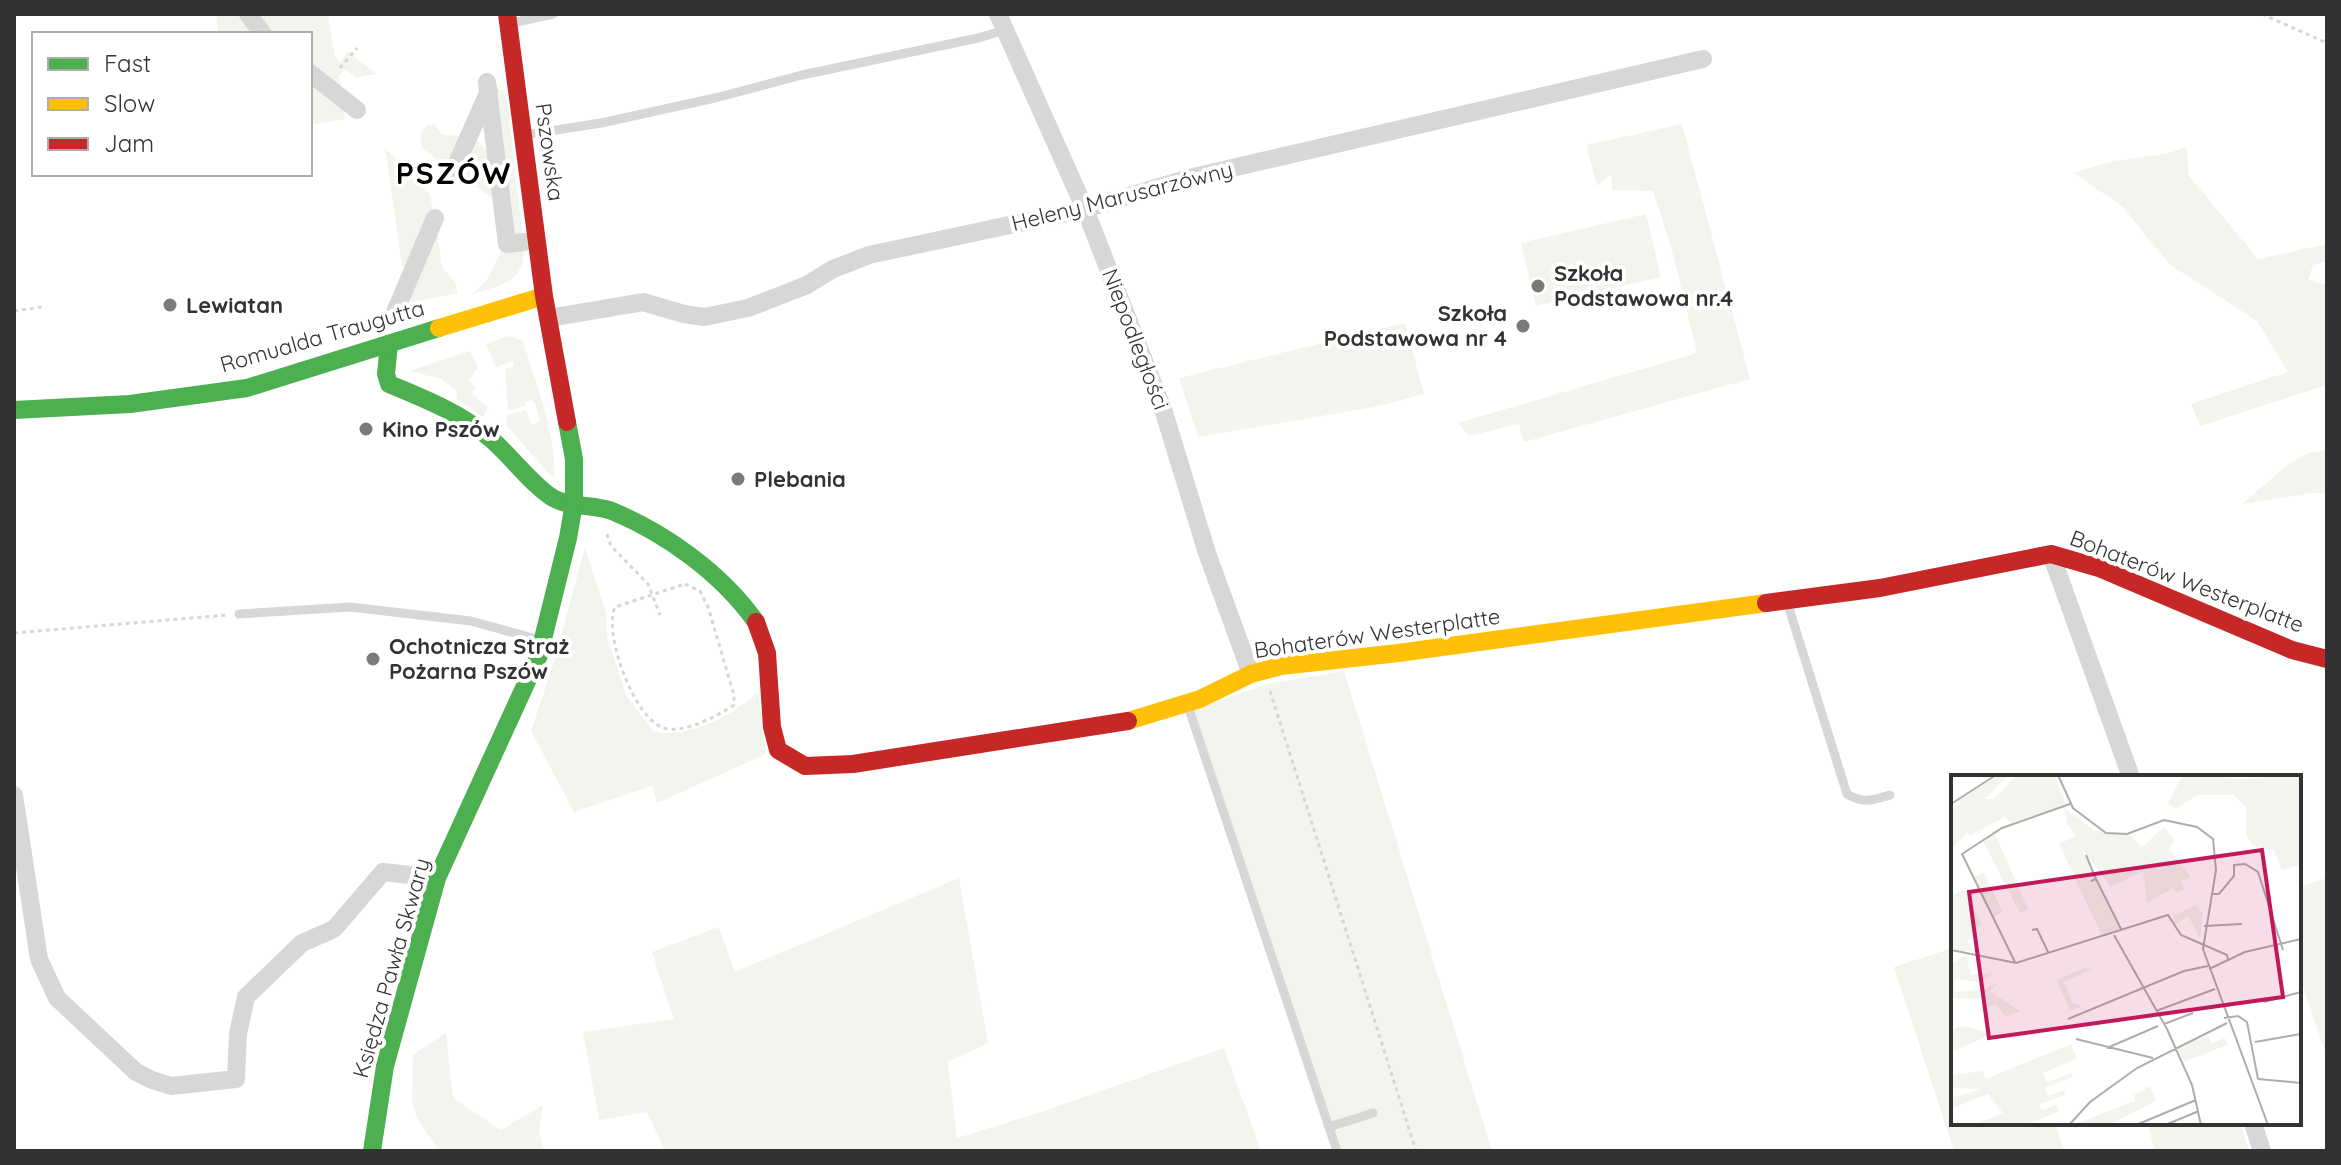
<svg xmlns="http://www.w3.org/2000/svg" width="2341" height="1165" font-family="Quicksand,sans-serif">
  <rect width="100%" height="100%" fill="#fff"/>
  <g fill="#f1f5ed">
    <polygon points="216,14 328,14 335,57 340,62 348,52 376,74 356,78 345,69 339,75 345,119 310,125 310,34 218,34"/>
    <polygon points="494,88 504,91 507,98 523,239 511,235"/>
    <polygon points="434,124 442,134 457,136 462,139 449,169 422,148 420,134 427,125"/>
    <polygon points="1682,124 1750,379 1524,442 1519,424 1469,436 1458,423 1697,353 1672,250 1653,191 1612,190 1611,175 1597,186 1586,145"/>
    <polygon points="472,141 478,142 492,155 495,199 458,175"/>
    <polygon points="2187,147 2189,176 2258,259 2327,244 2327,261 2313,265 2308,280 2327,285 2327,385 2200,426 2191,404 2288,372 2257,321 2169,264 2123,207 2074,173 2108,162 2165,154"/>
    <polygon points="385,148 429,193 433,209 409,267 402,265"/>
    <polygon points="1646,214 1661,277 1536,306 1521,243"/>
    <polygon points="436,226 442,267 455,283 458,293 403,304"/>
    <path d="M 524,247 C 525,282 501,286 472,294 L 487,280 L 503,248 Z"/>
    <polygon points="1405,323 1424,394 1380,406 1198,437 1179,378"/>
    <path d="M 509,336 L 523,341 C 536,384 557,435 554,479 L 506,425 L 507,415 L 526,410 L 531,424 L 535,425 L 540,420 L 535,404 L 532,400 L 525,402 L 526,406 L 508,411 L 505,369 L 514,367 L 513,361 L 496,367 L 486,344 Z"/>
    <polygon points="470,351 478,367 469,380 476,388 472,394 488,407 483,417 457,399 456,390 441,379 409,371"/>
    <polygon points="2327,450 2327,493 2313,493 2242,504 2286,466 2308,453"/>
    <path d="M 585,548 L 606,613 L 607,637 L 627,697 L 654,732 C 692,738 730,716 758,693 L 766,754 L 657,803 L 652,786 L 574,812 L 531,731 L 553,665 Z"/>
    <polygon points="1344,671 1492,1151 1342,1151 1194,710 1268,684"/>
    <polygon points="959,878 988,1043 948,1062 957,1138 1038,1113 1224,1048 1261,1151 665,1151 647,1112 599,1120 583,1032 674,1019 652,952 719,927 735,972"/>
    <polygon points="2327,878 2327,1057 2299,974 2299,887"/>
    <polygon points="1953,948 1953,1123 2055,1123 2064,1151 1954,1151 1894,967"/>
    <polygon points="446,1033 453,1098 501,1130 543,1105 539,1131 544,1151 456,1151 437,1148 416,1116 412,1101 413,1055"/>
    <polygon points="2147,1123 2240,1123 2249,1151 2155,1151"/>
  </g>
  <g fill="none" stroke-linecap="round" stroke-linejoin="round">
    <g stroke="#d6d6d6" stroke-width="3" stroke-dasharray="4 4" stroke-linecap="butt">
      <polyline points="2262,14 2327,43"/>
      <polyline points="340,68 357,48"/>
      <polyline points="14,311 42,307"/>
      <polyline points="607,534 611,546 648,584 660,615"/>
      <path d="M 685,584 L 700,591 L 708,607 L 734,695 L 734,705 C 717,716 685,734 664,728 C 634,719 603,633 615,607 Z"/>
      <polyline points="14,633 227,615"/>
      <polyline points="1270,691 1416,1151"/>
    </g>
    <g stroke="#d7d7d7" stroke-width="9">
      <polyline points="512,23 553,14"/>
      <polyline points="524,135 601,123 715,98 802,75 978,38 1005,30"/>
      <path d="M 1788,605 L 1847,794 C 1863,804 1874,800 1890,795"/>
      <polyline points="239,614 350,607 471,621 540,640"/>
      <polyline points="1188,706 1329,1127 1373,1113"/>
      <polyline points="1329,1127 1337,1151"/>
    </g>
    <g stroke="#d7d7d7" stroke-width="18">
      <polyline points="248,14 263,34"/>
      <polyline points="998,14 1085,209 1163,409 1207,553 1251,674"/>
      <polyline points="310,73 357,110"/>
      <polyline points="487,82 507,244 524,242"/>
      <polyline points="453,172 489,91"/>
      <polyline points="395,312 435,218"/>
      <polyline points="548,318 643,302 684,314 704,317 748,308 807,285 833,269 869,255 1085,209 1189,178 1703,59"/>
      <polyline points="2051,554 2131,777"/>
      <polyline points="14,795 39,959 57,998 136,1072 152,1080 171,1086 236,1079 238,1034 246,997 302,943 334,929 383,872 437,878"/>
      <polyline points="2253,1123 2262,1151"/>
    </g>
    <g stroke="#4caf50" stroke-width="18">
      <path d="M 389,344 L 386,374 L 389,384 C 425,399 461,413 491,439 C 510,455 533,486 553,498 C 571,508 593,504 612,511 C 667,534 722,574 756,622"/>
      <polyline points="14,410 130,404 247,388 439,328"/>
      <polyline points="372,1151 385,1066 437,878 539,655 568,538 574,503 574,459 567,422"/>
    </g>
    <g stroke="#ffc107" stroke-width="18">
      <polyline points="439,328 544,296"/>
      <polyline points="1128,721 1200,699 1251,674 1281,666 1398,653 1766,603"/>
    </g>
    <g stroke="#c62828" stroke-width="18">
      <polyline points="507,14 544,296 567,422"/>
      <polyline points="1766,603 1880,588 2051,554 2099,568 2292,650 2327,659"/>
      <polyline points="756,622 767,653 772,727 778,750 805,766 853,764 1128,721"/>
    </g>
  </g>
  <g fill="#7a7a7a" stroke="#fff" stroke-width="3">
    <circle cx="1538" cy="286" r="8"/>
    <circle cx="170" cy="305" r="8"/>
    <circle cx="1523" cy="326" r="8"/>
    <circle cx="366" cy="429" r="8"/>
    <circle cx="738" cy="479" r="8"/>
    <circle cx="373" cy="659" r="8"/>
  </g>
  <g text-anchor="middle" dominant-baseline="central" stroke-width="8" stroke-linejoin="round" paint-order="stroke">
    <g font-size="22" fill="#333" stroke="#fff">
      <text transform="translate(550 152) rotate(82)">Pszowska</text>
      <text transform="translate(1122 196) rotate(-14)">Heleny Marusarzówny</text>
      <text transform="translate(322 336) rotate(-16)">Romualda Traugutta</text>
      <text transform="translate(1136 339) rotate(69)">Niepodległości</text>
      <text transform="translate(2187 581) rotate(21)">Bohaterów Westerplatte</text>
      <text transform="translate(1377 633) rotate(-8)">Bohaterów Westerplatte</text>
      <text transform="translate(391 968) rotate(-74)">Księdza Pawła Skwary</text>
    </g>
    <g font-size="22" font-weight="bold" fill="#333" stroke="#fff" text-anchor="start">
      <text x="1554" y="273">Szkoła<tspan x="1554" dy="25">Podstawowa nr.4</tspan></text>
      <text x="186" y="305">Lewiatan</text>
      <text x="1507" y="313" text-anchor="end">Szkoła<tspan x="1507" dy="25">Podstawowa nr 4</tspan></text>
      <text x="382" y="429">Kino Pszów</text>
      <text x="754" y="479">Plebania</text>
      <text x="389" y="646">Ochotnicza Straż<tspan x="389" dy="25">Pożarna Pszów</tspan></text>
    </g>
    <g font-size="30" font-weight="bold" letter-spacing="2" fill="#000" stroke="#fff">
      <text x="454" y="173">PSZÓW</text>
    </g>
  </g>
  <g transform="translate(1951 775)">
    <rect width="350" height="350" fill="#fff"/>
    <path d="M 49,0 L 57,0 L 34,24 L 43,24 L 66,0 L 103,0 L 115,29 L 61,48 L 53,42 L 19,61 L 16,58 L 0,74 L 0,31 L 9,30 L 7,26 ZM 242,0 L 291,4 L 350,0 L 350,89 L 331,96 L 323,75 L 302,71 L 295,60 L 295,32 L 283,20 L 246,20 L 225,34 L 217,28 L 230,3 ZM 113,33 L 144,56 L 179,60 L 191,72 L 213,52 L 224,66 L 218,74 L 240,102 L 230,106 L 233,114 L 225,118 L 222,113 L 196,128 L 192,96 L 160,112 L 130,72 L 169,154 L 151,161 L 108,69 L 125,61 L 116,49 ZM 44,59 L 77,134 L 69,138 L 32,66 ZM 33,98 L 52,137 L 42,142 L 22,102 ZM 13,114 L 31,149 L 21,154 L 23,161 L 16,166 L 21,175 L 12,177 L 0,173 L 0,121 ZM 245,130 L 252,139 L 249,163 L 237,141 L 224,149 L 222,141 ZM 16,180 L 19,200 L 42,198 L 31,207 L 4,204 L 3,217 L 31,215 L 48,207 L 39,216 L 69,236 L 55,242 L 44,229 L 34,233 L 37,227 L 30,224 L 0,223 L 0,189 ZM 133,193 L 141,194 L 113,207 L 121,227 L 130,231 L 119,236 L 106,205 ZM 11,251 L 38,257 L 40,260 L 0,277 L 0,255 ZM 257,260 L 261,268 L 274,263 L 276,270 L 233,287 L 227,273 ZM 120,269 L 126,283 L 92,298 L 96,307 L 121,298 L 122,302 L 94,313 L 97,321 L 113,315 L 114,320 L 89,329 L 90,335 L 106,330 L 108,337 L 71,350 L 22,350 L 52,338 L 37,319 L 0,334 L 0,323 L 31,314 L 0,313 L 0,300 L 32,296 L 35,304 ZM 199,311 L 205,326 L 158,350 L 121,350 L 184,326 L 183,320 Z" fill="#f1f5ed"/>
    <path fill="none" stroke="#adadad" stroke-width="2" d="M 107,0 L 122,33 L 155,58 L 176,59 L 213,45 L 246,52 L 262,64 L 265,95 L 252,174 L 317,350M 0,29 L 45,0M 135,80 L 145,104M 140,106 L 145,104 L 170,154M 261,119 L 268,119 L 283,101 L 283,90 L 294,89 L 307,97 L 332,175M 253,151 L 291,149M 81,155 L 86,154 L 97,177M 163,160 L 216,254 L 241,310 L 250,350M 0,175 L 65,188 L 217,140 L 230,160 L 276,180 L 277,185M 64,187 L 11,79 L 51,53 L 119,29M 258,194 L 294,177 L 350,164M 313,227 L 350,217M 205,236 L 264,214M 273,243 L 287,241 L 296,247 L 307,304M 117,244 L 233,196 L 257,191M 213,249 L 242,238M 125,264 L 202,283M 304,267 L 350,259M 156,273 L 207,251M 307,304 L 350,308M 118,350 L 139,327 L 186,293 L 276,248M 185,350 L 245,325M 214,350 L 248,336"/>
    <path fill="#c2185b" fill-opacity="0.15" stroke="#c2185b" stroke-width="4" d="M 311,75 L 332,222 L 38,263 L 18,117 Z"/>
    <rect width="350" height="350" fill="none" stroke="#333" stroke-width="4"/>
  </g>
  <rect width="2341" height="1165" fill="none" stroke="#333333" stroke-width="32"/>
  <rect x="32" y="32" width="280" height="144" fill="#ffffff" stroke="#adadad" stroke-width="2"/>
  <rect x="48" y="58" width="40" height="12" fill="#4caf50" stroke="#adadad" stroke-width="2"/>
  <text x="104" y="72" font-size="24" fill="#333333">Fast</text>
  <rect x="48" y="98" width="40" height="12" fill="#ffc107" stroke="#adadad" stroke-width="2"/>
  <text x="104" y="112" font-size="24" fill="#333333">Slow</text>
  <rect x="48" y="138" width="40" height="12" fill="#c62828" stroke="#adadad" stroke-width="2"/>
  <text x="104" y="152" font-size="24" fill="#333333">Jam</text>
</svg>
